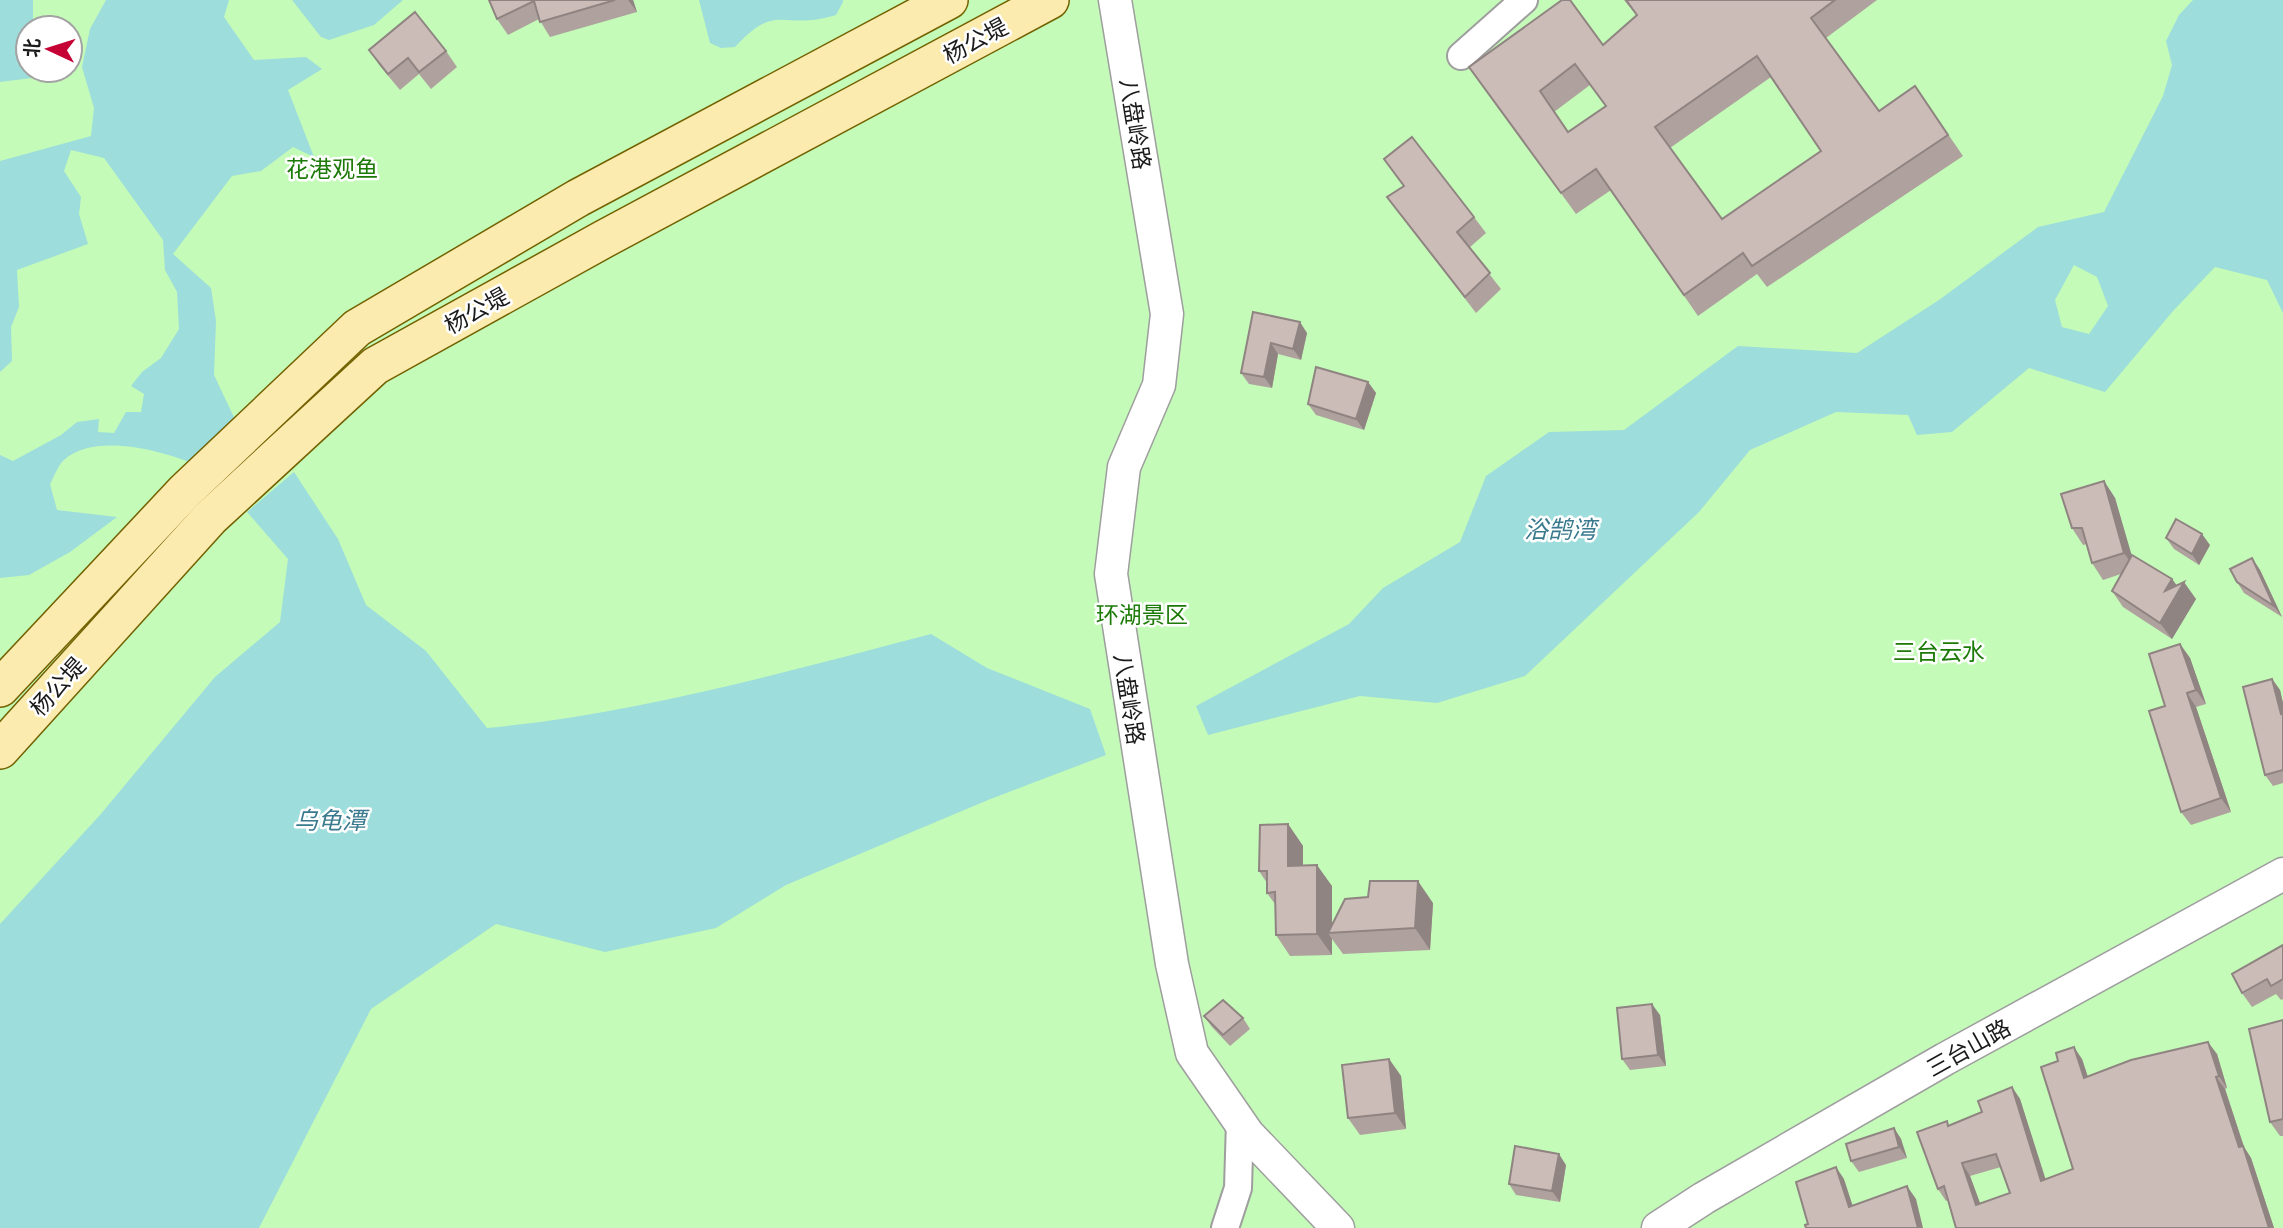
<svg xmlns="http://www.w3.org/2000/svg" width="2283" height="1228" font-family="'Exo 2','Noto Sans SC',sans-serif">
  <rect width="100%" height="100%" fill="#ede5df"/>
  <path fill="#c4fbb8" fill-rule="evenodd" d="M 0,0 L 2283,0 L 2283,1228 L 0,1228 ZM 28,28 L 70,28 L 70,70 L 28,70 Z"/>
  <g fill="#9ddddb" fill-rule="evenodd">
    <polygon points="0,0 33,0 33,28 28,28 28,70 32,70 32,78 0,82"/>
    <path d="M 106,0 L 229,0 L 224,17 L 254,60 L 306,57 L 322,69 L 288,90 L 314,157 L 293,147 L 261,171 L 232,176 L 173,254 L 211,288 L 216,321 L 214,375 L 240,430 L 197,465 C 163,451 95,432 64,460 C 58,465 54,477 50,484 L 57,510 L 117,517 L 70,552 L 29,575 L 0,578 L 0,455 L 13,461 L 61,435 L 77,422 L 99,419 L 98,432 L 114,433 L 126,412 L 141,412 L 144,394 L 131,386 L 142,372 L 161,358 L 179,329 L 177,292 L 165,270 L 163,240 L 104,158 L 71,150 L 64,171 L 81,197 L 79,214 L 88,244 L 17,270 L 19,307 L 11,327 L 12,361 L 0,372 L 0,161 L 91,136 L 94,108 L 82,67 L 90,29 Z"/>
    <polygon points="292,0 403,0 374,25 329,40 321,37"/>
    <path d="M 699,0 L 843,0 L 843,2 L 836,15 C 780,32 779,0 735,47 L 721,48 L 710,43 Z"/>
    <path d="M 2193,0 L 2283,0 L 2283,313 L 2267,280 L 2215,267 L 2173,311 L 2105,392 L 2029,368 L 1952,432 L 1917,435 L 1908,415 L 1836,412 L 1750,450 L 1699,512 L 1525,676 L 1437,703 L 1360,696 L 1208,735 L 1196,706 L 1349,624 L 1383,588 L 1460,542 L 1486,476 L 1549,432 L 1624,430 L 1738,346 L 1857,353 L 1939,300 L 2038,227 L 2104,212 L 2163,96 L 2172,65 L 2166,41 L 2179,15 ZM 2074,265 L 2097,277 L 2108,306 L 2089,334 L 2062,327 L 2055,300 Z"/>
    <path d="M 294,472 L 338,539 L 366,605 L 426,651 L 487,728 C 638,714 785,672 931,634 L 987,668 L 1090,709 L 1106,755 L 988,800 L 786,885 L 716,928 L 605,952 L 496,924 L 371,1009 L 259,1228 L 0,1228 L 0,924 L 100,815 L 215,677 L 280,622 L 288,559 L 247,512 Z"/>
  </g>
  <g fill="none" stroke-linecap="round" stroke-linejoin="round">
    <defs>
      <g id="minor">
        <polyline points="1461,56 1524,0"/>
        <polyline points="1225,1228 1238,1188 1240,1121"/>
      </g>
      <g id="tertiary">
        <polyline points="1115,0 1167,314 1159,385 1124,467 1111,574 1172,964 1192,1053 1248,1134 1338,1228"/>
        <polyline points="1658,1228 1704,1198 1945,1059 2283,874"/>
      </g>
      <g id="secondary">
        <polyline points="0,688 185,491 357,328 578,198 949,0"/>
        <polyline points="0,750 210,518 375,366 604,239 1050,0"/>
      </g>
    </defs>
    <use href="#minor" stroke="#9e9e9e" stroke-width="30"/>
    <use href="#tertiary" stroke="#9e9e9e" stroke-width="35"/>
    <use href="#secondary" stroke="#736100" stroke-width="40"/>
    <use href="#minor" stroke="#fff" stroke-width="26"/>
    <use href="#tertiary" stroke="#fff" stroke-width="32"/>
    <use href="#secondary" stroke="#fcebae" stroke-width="37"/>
  </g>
  <g fill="#afa29e" fill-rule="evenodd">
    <polygon points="489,0 633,0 637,12 550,37 539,19 508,35 497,19"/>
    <path d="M 1624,0 L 1877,0 L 1826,38 L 1879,111 L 1915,86 L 1963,156 L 1767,287 L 1757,274 L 1698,316 L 1611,190 L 1576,214 L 1469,67 L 1603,45 L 1637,16 ZM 1771,77 L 1821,151 L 1722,219 L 1670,148 ZM 1590,85 L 1606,107 L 1568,132 L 1554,112 Z"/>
    <polygon points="369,50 446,51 457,67 431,89 419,74 400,90 380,66"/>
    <polygon points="1384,159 1474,217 1486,233 1469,248 1501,289 1476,313 1387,197 1404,187"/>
    <polygon points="1253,312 1307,333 1301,360 1278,354 1272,388 1249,384 1241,373"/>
    <polygon points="1368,382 1376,393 1364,430 1316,415 1308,404"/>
    <polygon points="2104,481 2115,498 2131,555 2172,579 2177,586 2196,599 2172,639 2123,607 2112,591 2121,574 2103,580 2092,563 2087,544 2083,545 2072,528"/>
    <polygon points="2166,538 2210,545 2199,565 2174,549"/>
    <polygon points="2252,558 2260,570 2282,617 2244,593 2237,582"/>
    <polygon points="2180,644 2190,658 2206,704 2196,707 2231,812 2191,825 2181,812"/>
    <polygon points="2272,679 2280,690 2283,703 2283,783 2273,786 2265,775"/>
    <polygon points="1288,824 1303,846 1303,865 1332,886 1332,924 1433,903 1430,950 1343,954 1332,939 1332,955 1290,956 1276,935 1275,904 1267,893 1267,883 1259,871"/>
    <polygon points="2283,945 2283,999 2281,1000 2276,994 2252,1007 2242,993"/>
    <polygon points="1660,1015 1666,1066 1630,1070 1622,1059"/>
    <polygon points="1204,1016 1243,1018 1250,1029 1230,1046 1212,1027"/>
    <polygon points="2283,1020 2283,1136 2280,1136 2270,1122"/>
    <path d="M 2217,1054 L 2227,1088 L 2225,1089 L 2244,1147 L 2251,1158 L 2274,1228 L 1957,1228 L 1948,1200 L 1946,1201 L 1938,1189 L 1950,1125 L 1982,1112 L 2012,1087 L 2020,1099 L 2045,1180 L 2073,1169 L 2082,1059 L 2088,1077 ZM 2001,1167 L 2010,1193 L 1980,1203 L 1970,1176 Z"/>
    <polygon points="1389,1059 1401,1076 1406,1129 1360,1135 1348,1118"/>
    <polygon points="1894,1128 1901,1139 1907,1158 1859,1172 1851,1161"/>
    <polygon points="1566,1165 1560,1202 1516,1195 1509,1184"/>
  </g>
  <g fill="#8f8481">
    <polygon points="628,0 633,0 637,12"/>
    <polygon points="1300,322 1307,333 1301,360 1293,349"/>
    <polygon points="1271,343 1278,354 1272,388 1264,377"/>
    <polygon points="1368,382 1376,393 1364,430 1356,419"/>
    <polygon points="2104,481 2115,498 2136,570 2124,553"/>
    <polygon points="2202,534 2210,545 2199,565 2192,554"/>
    <polygon points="2252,558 2260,570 2282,617 2274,606"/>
    <polygon points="2172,579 2180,590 2184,582 2196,599 2172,639 2160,623 2165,591"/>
    <polygon points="2180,644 2190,658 2206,704 2196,690"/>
    <polygon points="2272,679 2280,690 2283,703 2283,718 2281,714"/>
    <polygon points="2187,693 2196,707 2231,812 2221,798"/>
    <polygon points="1288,824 1303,846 1303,887 1288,866"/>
    <polygon points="1317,865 1332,886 1332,933 1328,933 1332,939 1332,955 1317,934"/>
    <polygon points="1418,881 1433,903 1430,950 1415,928"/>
    <polygon points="1652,1004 1660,1015 1666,1066 1658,1055"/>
    <polygon points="2208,1042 2217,1054 2227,1088 2219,1076"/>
    <polygon points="2074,1047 2082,1059 2092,1090 2084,1078"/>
    <polygon points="1389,1059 1401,1076 1406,1129 1395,1113"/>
    <polygon points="2216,1077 2225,1089 2244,1147 2251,1158 2274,1228 2269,1228 2239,1147"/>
    <polygon points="2012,1087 2020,1099 2050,1193 2041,1181"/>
    <polygon points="1894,1128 1901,1139 1907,1158 1899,1147"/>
    <polygon points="1559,1154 1566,1165 1560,1202 1552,1191"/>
    <polygon points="1962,1163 1970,1176 1985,1217 1976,1205"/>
    <polygon points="1836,1167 1844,1179 1857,1219 1849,1207"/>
    <polygon points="1907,1186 1916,1199 1923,1228 1918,1228"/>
  </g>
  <g fill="#ccbcb8" stroke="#8f8481" stroke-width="2" fill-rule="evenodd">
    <polygon points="489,0 615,0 540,22 534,1 497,19"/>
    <path d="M 1562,0 L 1570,0 L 1603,45 L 1637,15 L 1626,0 L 1835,0 L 1811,18 L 1879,111 L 1915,86 L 1948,135 L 1752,266 L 1743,253 L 1684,295 L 1596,169 L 1561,193 L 1469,67 ZM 1757,56 L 1821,151 L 1722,219 L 1655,127 ZM 1575,64 L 1606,106 L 1568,132 L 1540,91 Z"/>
    <polygon points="415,12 446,51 419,72 408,58 388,74 369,50"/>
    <polygon points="1412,137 1474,217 1457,232 1490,273 1465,297 1387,197 1404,186 1384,159"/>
    <polygon points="1253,312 1300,322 1293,349 1271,343 1264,377 1241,373"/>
    <polygon points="1316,367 1368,382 1356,419 1308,404"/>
    <polygon points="2104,481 2124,553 2092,563 2082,528 2072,528 2061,494"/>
    <polygon points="2176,519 2202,534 2192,554 2166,538"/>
    <polygon points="2132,555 2172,579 2165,591 2184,582 2160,623 2112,591"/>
    <polygon points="2252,558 2274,606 2237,582 2230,569"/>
    <polygon points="2180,644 2196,690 2187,693 2221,798 2181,812 2149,711 2165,706 2149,654"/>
    <polygon points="2272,679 2281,714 2283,713 2283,770 2265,775 2243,687"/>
    <polygon points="1288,824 1288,866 1317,865 1317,934 1276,935 1275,892 1267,893 1267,871 1259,871 1260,825"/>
    <polygon points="1370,881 1418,881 1415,928 1328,933 1345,899 1368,897"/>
    <polygon points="2283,945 2283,979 2271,986 2267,979 2242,993 2232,974"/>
    <polygon points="1223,1000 1243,1018 1223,1035 1204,1016"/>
    <polygon points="1652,1004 1658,1055 1622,1059 1617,1008"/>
    <polygon points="2283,1020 2283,1119 2270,1122 2249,1029"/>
    <path d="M 2208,1042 L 2219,1076 L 2216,1077 L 2239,1147 L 2243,1146 L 2269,1228 L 1956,1228 L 1944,1186 L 1938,1189 L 1917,1132 L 1947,1121 L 1948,1126 L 1982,1112 L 1978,1101 L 2012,1087 L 2041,1181 L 2073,1169 L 2041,1067 L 2058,1061 L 2056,1053 L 2074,1047 L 2084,1078 L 2131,1060 ZM 1996,1154 L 2010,1193 L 1976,1205 L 1962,1163 Z"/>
    <polygon points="1389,1059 1395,1113 1348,1118 1342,1065"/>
    <polygon points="1894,1128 1899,1147 1851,1161 1846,1144"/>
    <polygon points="1515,1146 1559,1154 1552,1191 1509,1184"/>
    <polygon points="1836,1167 1849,1207 1907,1186 1918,1228 1806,1228 1805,1225 1808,1224 1796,1182"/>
  </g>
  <g text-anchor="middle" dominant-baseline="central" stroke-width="5" stroke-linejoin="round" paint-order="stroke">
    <g font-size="23" fill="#1a1a1a" stroke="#fff">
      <text transform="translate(975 40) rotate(-28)">杨公堤</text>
      <text transform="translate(1136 124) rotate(81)">八盘岭路</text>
      <text transform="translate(476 310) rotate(-29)">杨公堤</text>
      <text transform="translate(57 686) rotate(-48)">杨公堤</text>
      <text transform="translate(1130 699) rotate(81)">八盘岭路</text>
      <text transform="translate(1968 1047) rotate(-29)">三台山路</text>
    </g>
    <g font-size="23" fill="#1c7a07" stroke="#fff">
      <text x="332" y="168">花港观鱼</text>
      <text x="1142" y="614">环湖景区</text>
      <text x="1939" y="651">三台云水</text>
    </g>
    <g font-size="24" font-style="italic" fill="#3a7a8e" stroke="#fff">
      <text x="1560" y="528">浴鹄湾</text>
      <text x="330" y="819">乌龟潭</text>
    </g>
  </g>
  <g transform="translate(49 49) rotate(274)"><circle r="33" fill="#ffffff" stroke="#a3a3a3" stroke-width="2"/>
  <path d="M0-5L12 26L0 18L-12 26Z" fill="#c50034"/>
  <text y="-10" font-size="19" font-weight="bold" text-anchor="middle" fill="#1a1a1a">北</text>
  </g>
</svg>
